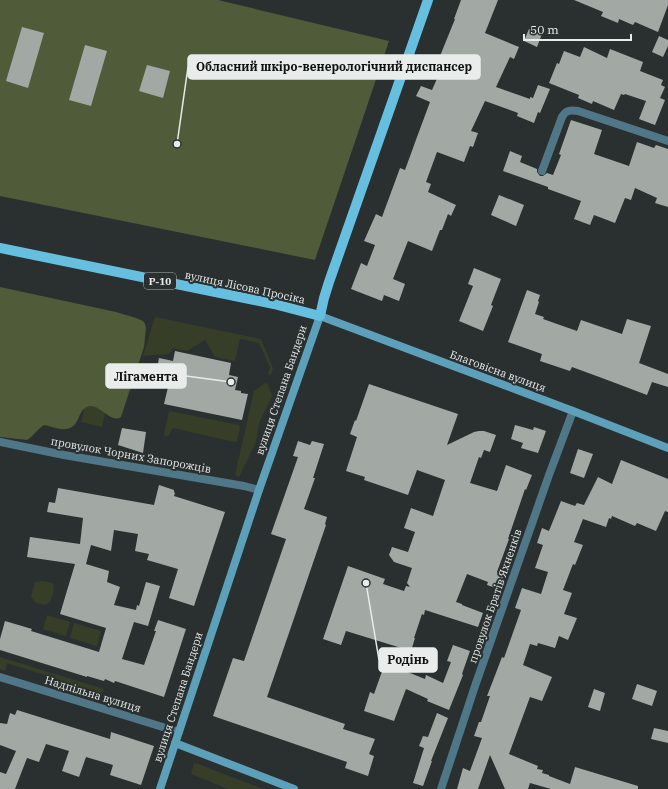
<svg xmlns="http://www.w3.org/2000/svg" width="668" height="789" font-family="'IBM Plex Serif',serif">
  <rect width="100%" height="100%" fill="#2a3030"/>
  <g fill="#363e28">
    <polygon points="155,317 261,339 273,368 271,375 268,374 270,367 259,343 240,339 235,361 215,357 205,340 187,351 173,348 171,352 167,354 143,356"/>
    <polygon points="265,383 268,384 272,396 259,423 256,442 239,477 235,475 254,391"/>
    <polygon points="86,401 107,406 102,427 81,422"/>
    <polygon points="169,411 239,425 240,428 237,441 235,442 173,428 169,435 165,437 164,435"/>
    <polygon points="43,581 53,583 54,590 50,602 45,605 36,603 31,597 35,582"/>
    <polygon points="47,615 70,622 66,636 43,629"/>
    <polygon points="74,623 101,631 97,646 70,638"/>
    <polygon points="0,657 104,689 100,700 58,687 60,680 7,663 5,671 0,669"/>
    <polygon points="194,763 198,764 263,789 228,789 191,774"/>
  </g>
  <g fill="#4f5b39">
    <polygon points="0,0 218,0 389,41 315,260 0,196"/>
    <path d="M 0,287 L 116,312 L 136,318 L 143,321 L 145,324 L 146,328 L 144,347 L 121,417 C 111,424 101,405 90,406 C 76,408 82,427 66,429 C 59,430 51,426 44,425 C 37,429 34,436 27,440 L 0,437 Z"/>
  </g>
  <g fill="#a2a8a4">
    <polygon points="461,0 498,0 485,33 519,47 514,59 510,57 496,87 530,99 530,97 533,98 538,85 550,89 540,113 538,112 534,123 517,116 518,113 485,101 471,131 478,133 473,147 470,146 464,162 437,152 426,182 431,184 428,192 456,205 451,216 448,214 442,230 440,230 432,251 408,241 393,279 405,284 399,301 384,295 382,301 351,289 361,263 367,266 375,245 364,241 376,214 382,217 400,168 405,170 417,137 430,102 416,96 421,86 432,90 446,58 440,56 455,19 454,19"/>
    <polygon points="574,0 668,0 668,5 658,32 635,22 633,25 619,19 618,23 601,16 603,12"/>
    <polygon points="22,27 44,33 28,88 6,81"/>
    <polygon points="529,29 542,34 537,47 524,41"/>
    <polygon points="659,36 668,40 668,46 663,57 652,52"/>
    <polygon points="85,45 107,51 91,106 69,100"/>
    <polygon points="584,47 607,58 610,49 643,62 640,71 663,80 661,85 665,87 660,98 665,100 655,125 639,119 646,101 625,94 624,95 621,94 614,110 593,101 592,104 578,98 579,95 549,83 557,63 559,64 564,51 580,57"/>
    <polygon points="147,65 170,71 163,98 139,91"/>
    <polygon points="571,120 602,130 594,154 629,166 637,142 654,148 656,145 668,149 668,207 655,203 657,198 635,188 631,200 625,198 615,223 594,215 590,225 574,219 581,201 548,189 548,187 503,171 510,151 522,156 520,162 537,169 537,172 540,176 543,176 547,173 553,175 561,155 559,154"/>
    <polygon points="499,195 524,205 516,226 491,215"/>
    <polygon points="474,268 501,279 491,305 493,306 483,331 459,321 473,286 468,284"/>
    <polygon points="527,290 540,295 538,301 539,302 535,314 544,317 543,319 577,331 581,320 622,334 627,319 651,326 639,363 668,374 668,387 652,382 647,395 602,378 572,367 570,371 540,361 542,354 508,342"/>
    <polygon points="175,351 231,363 229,375 238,377 235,390 241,391 241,393 248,394 242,420 164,404 169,383 155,380 159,358 173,361"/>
    <polygon points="369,384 458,414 447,445 474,432 479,431 484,431 496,435 490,452 484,450 481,458 479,457 470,483 497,491 506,465 532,475 526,490 525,489 508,539 509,539 497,572 504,574 499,589 487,585 488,582 467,574 456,602 462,604 462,605 483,613 478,627 425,610 424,615 422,614 414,638 415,638 411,651 346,631 341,645 323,639 348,566 385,579 383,584 404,591 406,586 410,587 407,583 412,568 394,562 389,555 392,547 408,552 415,532 404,528 411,508 433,516 445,480 417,470 408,495 364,480 365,477 346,471 357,437 350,434 355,420 356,421"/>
    <polygon points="515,425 533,430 534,427 546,431 538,453 521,448 523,443 511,439"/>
    <polygon points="122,428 146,432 143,453 118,445"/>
    <polygon points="298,441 310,445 312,441 324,444 313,478 315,478 304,509 327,517 325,524 326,525 267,697 345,724 343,729 375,739 369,754 374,756 368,776 345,768 347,762 213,716 233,658 244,661 286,539 271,534 298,457 293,456"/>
    <polygon points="578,449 593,454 584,478 570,473"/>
    <polygon points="621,460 668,479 668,512 665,511 656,531 637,523 635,526 612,516 611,519 609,518 606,527 583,519 574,542 583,545 575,565 573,564 563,590 572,593 564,614 577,618 568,640 559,636 555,648 538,643 537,646 530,644 523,665 552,677 542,701 530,697 509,754 538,766 537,769 543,770 542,773 549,775 549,776 570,784 575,767 638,786 638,789 551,789 530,783 528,789 505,789 490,755 478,789 457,789 463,768 470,771 482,738 474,736 479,722 481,722 490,696 487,696 494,678 502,657 504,658 521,610 515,608 522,588 541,594 548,572 535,568 543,545 537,543 542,528 549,531 561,501 575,506 577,503 584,505 598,477 612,484"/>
    <polygon points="159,485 174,490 174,492 175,493 174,496 225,512 194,606 169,598 178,569 147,560 149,554 135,551 138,534 114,530 111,551 91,545 86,564 109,571 107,582 120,587 114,605 136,610 137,605 139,606 146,582 160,586 148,626 134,622 122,659 144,665 156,631 154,631 158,620 186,629 164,697 115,681 114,683 105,679 104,681 87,676 87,677 0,650 0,639 5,621 32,629 31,631 99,652 106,628 60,614 75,564 27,557 30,537 80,544 83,518 47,512 49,502 55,503 58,488 154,505"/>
    <polygon points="453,645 470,651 462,674 463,675 449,710 427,701 428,699 406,689 394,721 364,711 370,692 374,694 385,663 425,679 426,675 443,683 451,662 447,661"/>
    <polygon points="637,684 657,691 652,706 632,699"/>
    <polygon points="594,689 605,693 600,711 588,707"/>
    <polygon points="17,710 110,739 111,732 154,746 141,785 110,775 113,765 86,757 79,777 62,771 69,751 46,744 39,762 27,758 15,789 0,789 0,772 6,774 16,751 0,745 0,723 7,724 10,713 15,715"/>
    <polygon points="437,713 448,718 431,761 432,761 423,786 413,783 424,748 419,746 423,736 428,737"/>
    <polygon points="654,728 668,731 668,743 651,739"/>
  </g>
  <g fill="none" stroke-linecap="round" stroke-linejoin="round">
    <g stroke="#4f7787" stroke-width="8">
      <path d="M 542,171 L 562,117 C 566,110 570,110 578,111 L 668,141"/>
      <polyline points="0,442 64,455 244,486 259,490"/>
      <polyline points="0,677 179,732"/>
      <polyline points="441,789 475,686 549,475 573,411"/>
    </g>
    <g stroke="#5da0b9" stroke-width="8">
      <polyline points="175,743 294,789"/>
      <polyline points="160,789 259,490 320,316 573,411 668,448"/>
    </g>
    <polyline stroke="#67bfe0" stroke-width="10" points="0,248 274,304 320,316 324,298 329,282 428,0"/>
  </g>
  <g text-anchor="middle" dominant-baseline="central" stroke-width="4" stroke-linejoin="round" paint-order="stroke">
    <rect fill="#2a3030" stroke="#afb4b3" stroke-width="1" x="144" y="273" width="32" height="16" rx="3"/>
    <g font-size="10" font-weight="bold" fill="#e8eceb">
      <text x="160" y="281">Р-10</text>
    </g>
    <g font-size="11" fill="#e8eceb" stroke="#2a3030">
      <text transform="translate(245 287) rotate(12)">вулиця Лісова Просіка</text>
      <text transform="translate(498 371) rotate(20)">Благовісна вулиця</text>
      <text transform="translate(281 390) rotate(-71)">вулиця Степана Бандери</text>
      <text transform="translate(131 455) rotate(10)">провулок Чорних Запорожців</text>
      <text transform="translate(495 596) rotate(-71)">провулок Братів Яхненків</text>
      <text transform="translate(93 694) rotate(17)">Надпільна вулиця</text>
      <text transform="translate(178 697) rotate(-72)">вулиця Степана Бандери</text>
    </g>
  </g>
  <path fill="none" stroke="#e8eceb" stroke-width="1.5" d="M177 144L188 67M231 382L186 376M366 583L379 660"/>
  <g fill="#e8eceb" stroke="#2a3030" stroke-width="1.5">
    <circle cx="177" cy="144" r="4"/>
    <circle cx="231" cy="382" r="4"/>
    <circle cx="366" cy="583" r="4"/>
  </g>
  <g fill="#e8eceb" stroke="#e8eceb" stroke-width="1.5">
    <rect x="188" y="55" width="292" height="24" rx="4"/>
    <rect x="106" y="364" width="80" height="24" rx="4"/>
    <rect x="379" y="648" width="58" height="24" rx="4"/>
  </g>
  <g font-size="12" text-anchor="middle" font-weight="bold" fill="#111">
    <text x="334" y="71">Обласний шкіро-венерологічний диспансер</text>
    <text x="146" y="381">Лігамента</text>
    <text x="408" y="664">Родінь</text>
  </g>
  <path d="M524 34v6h107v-6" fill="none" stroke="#e8eceb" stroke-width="2"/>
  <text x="530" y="34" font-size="12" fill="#e8eceb" stroke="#2a3030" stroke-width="3" paint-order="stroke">50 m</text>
</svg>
